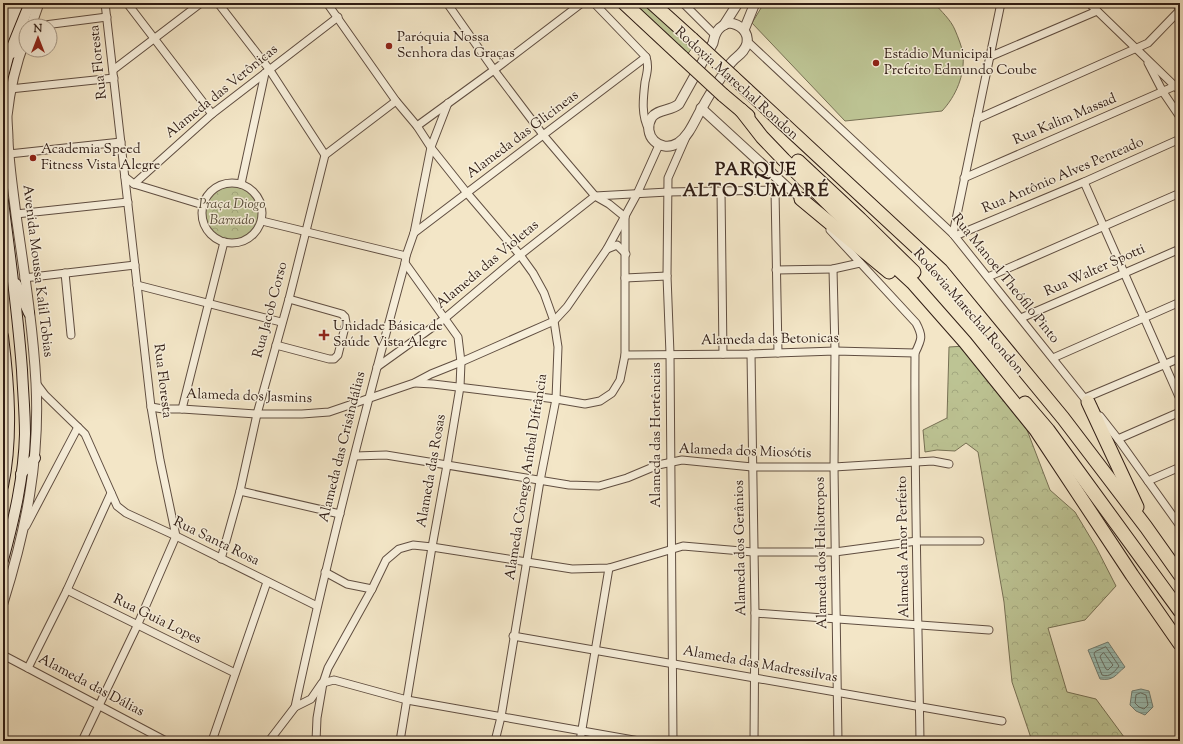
<svg xmlns="http://www.w3.org/2000/svg" width="1183" height="744" font-family="'Sorts Mill Goudy',serif">
  <defs>
    <pattern id="grass-tufts" width="24" height="20" patternUnits="userSpaceOnUse"><rect width="24" height="20" fill="#bdc494"/><path d="M3 7l-1-3M5 7V3M7 7l1-3M15 17l-1-3M17 17v-4M19 17l1-3" fill="none" stroke="#a3a87f"/></pattern>
    <pattern id="forest-crowns" width="20" height="18" patternUnits="userSpaceOnUse"><rect width="20" height="18" fill="#bdc494"/><path d="M2 6a3 3 0 1 1 6 0M12 15a3 3 0 1 1 6 0" fill="none" stroke="#a3a87f"/></pattern>
    <pattern id="water-rules" width="6" height="5" patternUnits="userSpaceOnUse"><rect width="6" height="5" fill="#9bc0b6"/><path d="M0 2.5h6" fill="none" stroke="#86a49c"/></pattern>
  </defs>
  <rect width="100%" height="100%" fill="#f3e6c7"/>
  <filter id="stains"><feTurbulence type="fractalNoise" baseFrequency=".005" numOctaves="4"/><feColorMatrix values="0 0 0 0 .2 0 0 0 0 .09 0 0 0 0 .02 0 0 0 .5 -.17"/></filter>
  <radialGradient id="worn" r=".72"><stop offset=".6" stop-color="#630" stop-opacity="0"/><stop offset="1" stop-color="#630" stop-opacity=".3"/></radialGradient>
  <polygon fill="url(#grass-tufts)" stroke="#767054" points="631,3 644,3 692,48 687,55"/>
  <g fill="url(#forest-crowns)" stroke="#767054">
    <circle cx="232" cy="213" r="29"/>
    <polygon points="965,346 1027,430 1050,490 1075,512 1096,547 1116,586 1085,620 1048,628 1067,692 1096,699 1127,741 1032,741 1012,682 1004,602 978,452 966,443 955,451 937,450 925,452 923,430 947,418 949,347"/>
  </g>
  <path fill="#bdc494" stroke="#767054" d="M 764,3 L 934,3 C 941,11 951,20 955,30 C 958,37 962,47 963,54 C 965,75 956,96 942,111 L 845,121 L 752,23 Z"/>
  <g fill="url(#water-rules)" stroke="#707e75">
    <path d="M 1108,642 L 1125,667 C 1115,675 1114,681 1100,679 L 1088,650 Z"/>
    <polygon points="1141,689 1149,691 1153,707 1145,715 1136,711 1130,705 1132,691"/>
  </g>
  <g fill="none" stroke-linecap="round" stroke-linejoin="round">
    <g stroke="#656e65" stroke-width="1">
      <path d="M 1106,647 L 1119,666 C 1115,671 1110,678 1102,675 L 1094,654 L 1095,652 Z"/>
      <polygon points="1104,653 1113,665 1108,670 1106,669 1100,657 1101,655"/>
      <polygon points="1141,693 1146,695 1148,705 1144,709 1139,707 1135,703 1136,695"/>
    </g>
    <defs>
      <g id="minor">
        <polyline points="127,3 212,114"/>
        <polyline points="218,3 269,69 325,155"/>
        <polyline points="327,3 396,101 417,126 432,149 467,193 520,255 533,273 544,293 554,321 558,347 556,399 540,481 501,717 495,741"/>
        <polyline points="447,3 494,70 544,136 595,196 609,204 625,217"/>
        <path d="M 594,3 L 646,57 C 649,66 647,73 645,82 C 643,99 641,115 649,130"/>
        <polyline points="683,3 715,35"/>
        <polyline points="1089,3 1180,91"/>
        <polyline points="1175,3 1180,8"/>
        <polyline points="37,26 107,17"/>
        <polyline points="747,41 953,234 1089,404"/>
        <polyline points="989,57 1097,11"/>
        <polyline points="1148,63 1163,92 1180,117"/>
        <polyline points="113,70 201,3"/>
        <polyline points="10,89 114,78"/>
        <polyline points="977,119 1148,43 1180,10"/>
        <polyline points="417,126 494,70 582,3"/>
        <polyline points="9,154 121,142"/>
        <polyline points="125,177 134,184 212,114 338,17"/>
        <polyline points="964,178 1175,86"/>
        <polyline points="1084,182 1180,399"/>
        <circle cx="232" cy="213" r="30"/>
        <polyline points="134,184 203,205"/>
        <polyline points="241,184 265,73"/>
        <polyline points="775,190 778,353"/>
        <polyline points="721,191 723,354"/>
        <polyline points="595,196 668,192 775,190 788,188 802,200"/>
        <polyline points="16,214 128,202"/>
        <polyline points="262,221 406,256"/>
        <path d="M 830,230 L 916,323 C 923,336 922,339 915,353 C 914,482 918,611 920,741"/>
        <polyline points="414,233 646,57"/>
        <polyline points="953,234 1001,3"/>
        <polyline points="955,236 1084,182 1180,139"/>
        <polyline points="607,249 617,245 626,254"/>
        <polyline points="833,269 835,351 834,467 838,741"/>
        <polyline points="776,270 833,269 860,263"/>
        <polyline points="65,273 71,335"/>
        <polyline points="988,277 1180,193"/>
        <polyline points="24,278 135,265"/>
        <polyline points="625,278 667,276"/>
        <polyline points="137,285 281,322"/>
        <polyline points="1021,318 1180,249"/>
        <polyline points="276,345 329,359 334,359 338,355 346,323 345,317 342,314 289,299"/>
        <polyline points="751,354 755,613 754,741"/>
        <polyline points="625,355 751,354 835,351 915,353"/>
        <polyline points="1053,358 1180,302"/>
        <polyline points="377,367 444,319 520,255 595,196"/>
        <polyline points="36,383 45,395 85,434 117,506 126,513 176,536 317,606"/>
        <polyline points="415,383 433,384 556,399 585,404 600,401 612,393 620,380 625,355 625,218"/>
        <polyline points="1085,398 1180,358"/>
        <polyline points="151,407 163,409 182,409 257,414 302,414 329,412 414,383 431,374 461,362 554,321 567,307 607,249 637,194 659,145"/>
        <polyline points="182,409 224,242"/>
        <polyline points="1100,416 1118,439 1180,526"/>
        <polyline points="1118,439 1180,412"/>
        <polyline points="355,456 386,455 569,485 599,486 627,478 658,465 682,460 752,467 834,467 933,461 949,464"/>
        <polyline points="1148,481 1180,467"/>
        <polyline points="240,491 340,514"/>
        <polyline points="26,526 78,427"/>
        <polyline points="221,559 240,491 257,414 289,299 325,155 396,101"/>
        <polyline points="325,572 347,584 372,589"/>
        <polyline points="67,590 235,673"/>
        <polyline points="755,613 989,630"/>
        <polyline points="513,636 1002,721"/>
        <polyline points="3,655 166,741"/>
        <polyline points="28,668 67,590 111,493"/>
        <polyline points="323,683 334,680 407,700 639,741"/>
        <path d="M 295,707 C 327,558 365,410 405,263 L 406,256 L 414,233 L 431,147 L 448,103"/>
        <polyline points="82,741 137,626 176,536 160,460 151,407 105,3"/>
        <polyline points="212,741 267,582"/>
        <polyline points="269,741 295,707 311,699 322,683"/>
        <polyline points="316,741 317,718 323,683 328,668 372,589 386,560 399,549 413,545 432,547 572,569 609,568 683,546 753,552 835,552 917,541 980,541"/>
        <polyline points="400,741 432,547 447,465 460,387 461,362 458,337 405,263"/>
        <polyline points="580,741 609,568"/>
        <polyline points="673,741 670,354 667,276 668,178 686,137"/>
      </g>
      <g id="tertiary">
        <polyline points="3,17 9,3"/>
        <path d="M 729,23 C 740,24 749,32 747,43 C 745,53 735,57 730,64 C 726,70 722,76 718,82 C 712,90 707,99 702,108 C 695,119 690,135 678,143 C 660,154 641,135 652,117 C 658,109 671,111 679,104 L 713,43 C 715,32 719,26 729,23 Z"/>
        <polyline points="724,25 738,3"/>
        <polyline points="31,26 39,3"/>
        <polyline points="744,30 755,3"/>
        <polyline points="701,108 788,188"/>
        <path d="M 3,603 C 26,530 40,460 36,383 C 33,327 24,271 16,215 C 13,190 9,165 8,140 C 8,132 7,124 7,116 C 10,88 15,66 25,40"/>
      </g>
      <g id="secondary">
        <polyline points="3,40 18,3"/>
        <polyline points="12,53 25,40"/>
        <polyline points="3,76 8,57 30,3"/>
        <path d="M 3,201 C 10,257 18,314 22,370 C 23,392 25,413 25,434 C 24,477 14,519 3,560"/>
        <polyline points="16,284 29,313"/>
        <path d="M 3,336 C 9,385 13,438 3,486"/>
        <polyline points="21,474 35,458"/>
      </g>
      <g id="motorway">
        <polyline points="624,3 683,58"/>
        <polyline points="652,3 692,39"/>
        <polyline points="733,77 941,270 1063,418 1146,527 1180,575"/>
        <polyline points="723,95 748,116"/>
        <polyline points="741,110 762,137 784,160 847,222 913,283 965,342 1036,430 1132,575 1180,644"/>
        <polyline points="798,161 860,219 914,272"/>
        <polyline points="801,199 889,272"/>
        <polyline points="1088,402 1137,507"/>
        <polyline points="1025,403 1048,430 1180,611"/>
      </g>
    </defs>
    <use href="#minor" stroke="#604e41" stroke-width="9"/>
    <use href="#tertiary" stroke="#604e41" stroke-width="11"/>
    <use href="#secondary" stroke="#2f1c14" stroke-width="12"/>
    <use href="#motorway" stroke="#2f1c14" stroke-width="15"/>
    <use href="#minor" stroke="#f7efdb" stroke-width="7"/>
    <use href="#tertiary" stroke="#f7efdb" stroke-width="9"/>
    <use href="#secondary" stroke="#f7efdb" stroke-width="10"/>
    <use href="#motorway" stroke="#f3e6c7" stroke-width="13"/>
    <defs>
      <g id="motorway-bridge">
        <polyline points="692,39 733,77"/>
        <polyline points="683,58 723,95"/>
      </g>
    </defs>
    <use href="#motorway-bridge" stroke="#2f1c14" stroke-width="15" stroke-linecap="butt"/>
    <use href="#motorway-bridge" stroke="#f3e6c7" stroke-width="13"/>
  </g>
  <g fill="#8f2418" stroke="#f7efdb" stroke-width="1.5">
    <circle cx="389" cy="46" r="4"/>
    <circle cx="876" cy="63" r="4"/>
    <circle cx="33" cy="158" r="4"/>
    <path d="M322 329h4v4h4v4h-4v4h-4v-4h-4v-4h4z"/>
  </g>
  <g text-anchor="middle" dominant-baseline="central" stroke-width="3" stroke-linejoin="round" paint-order="stroke">
    <g font-size="14" fill="#2f1c14" stroke="#f7efdb" text-anchor="start">
      <text x="397" y="38">Paróquia Nossa<tspan x="397" dy="16">Senhora das Graças</tspan></text>
      <text x="884" y="55">Estádio Municipal<tspan x="884" dy="16">Prefeito Edmundo Coube</tspan></text>
      <text x="41" y="150">Academia Speed<tspan x="41" dy="16">Fitness Vista Alegre</tspan></text>
      <text x="333" y="327">Unidade Básica de<tspan x="333" dy="16">Saúde Vista Alegre</tspan></text>
    </g>
    <g font-size="14" fill="#2f1c14" stroke="#f7efdb">
      <text transform="translate(99 62) rotate(-96)">Rua Floresta</text>
      <text transform="translate(736 84) rotate(42)">Rodovia Marechal Rondon</text>
      <text transform="translate(222 92) rotate(-39)">Alameda das Verônicas</text>
      <text transform="translate(1065 120) rotate(-23)">Rua Kalim Massad</text>
      <text transform="translate(523 135) rotate(-37)">Alameda das Glicineas</text>
      <text transform="translate(1063 176) rotate(-23)">Rua Antônio Alves Penteado</text>
      <text transform="translate(488 265) rotate(-40)">Alameda das Violetas</text>
      <text transform="translate(37 271) rotate(83)">Avenida Moussa Kalil Tobias</text>
      <text transform="translate(1095 271) rotate(-24)">Rua Walter Spotti</text>
      <text transform="translate(1005 279) rotate(51)">Rua Manoel Theófilo Pinto</text>
      <text transform="translate(271 310) rotate(-75)">Rua Jacob Corso</text>
      <text transform="translate(968 312) rotate(49)">Rodovia Marechal Rondon</text>
      <text transform="translate(770 340) rotate(-1)">Alameda das Betonicas</text>
      <text transform="translate(162 381) rotate(83)">Rua Floresta</text>
      <text transform="translate(249 397) rotate(2)">Alameda dos Jasmins</text>
      <text transform="translate(657 435) rotate(-90)">Alameda das Hortências</text>
      <text transform="translate(343 447) rotate(-76)">Alameda das Crisândálias</text>
      <text transform="translate(745 452) rotate(2)">Alameda dos Miosótis</text>
      <text transform="translate(432 471) rotate(-80)">Alameda das Rosas</text>
      <text transform="translate(527 477) rotate(-81)">Alameda Cônego Aníbal Difrância</text>
      <text transform="translate(216 542) rotate(26)">Rua Santa Rosa</text>
      <text transform="translate(904 547) rotate(-91)">Alameda Amor Perfeito</text>
      <text transform="translate(741 548) rotate(-91)">Alameda dos Gerânios</text>
      <text transform="translate(822 553) rotate(-91)">Alameda dos Heliotropos</text>
      <text transform="translate(157 620) rotate(26)">Rua Guia Lopes</text>
      <text transform="translate(760 665) rotate(10)">Alameda das Madressilvas</text>
      <text transform="translate(91 686) rotate(28)">Alameda das Dálias</text>
    </g>
    <g font-size="14" font-style="italic" fill="#5a4e3a" stroke="#f7efdb">
      <text x="232" y="205">Praça Diogo<tspan x="232" dy="16">Barrado</tspan></text>
    </g>
    <g font-size="18" font-weight="bold" letter-spacing="1" fill="#2f1c14" stroke="#f7efdb">
      <text x="756" y="171">PARQUE<tspan x="756" dy="21">ALTO SUMARÉ</tspan></text>
    </g>
  </g>
  <rect width="1183" height="744" fill="none" stroke="#f3e6c7" stroke-width="16"/>
  <rect x="4" y="4" width="1175" height="736" fill="none" stroke="#2f1c14" stroke-width="2"/>
  <rect x="8" y="8" width="1167" height="728" fill="none" stroke="#2f1c14"/>
  <g transform="translate(38 38)"><circle r="19" fill="#f7efdb" stroke="#a79b8b"/>
  <path d="M0-3L7 15L0 10L-7 15Z" fill="#8f2418"/>
  <text y="-6" font-size="11" font-weight="bold" text-anchor="middle" fill="#2f1c14">N</text>
  </g>
  <rect width="100%" height="100%" filter="url(#stains)"/>
  <rect width="100%" height="100%" fill="url(#worn)"/>
</svg>
